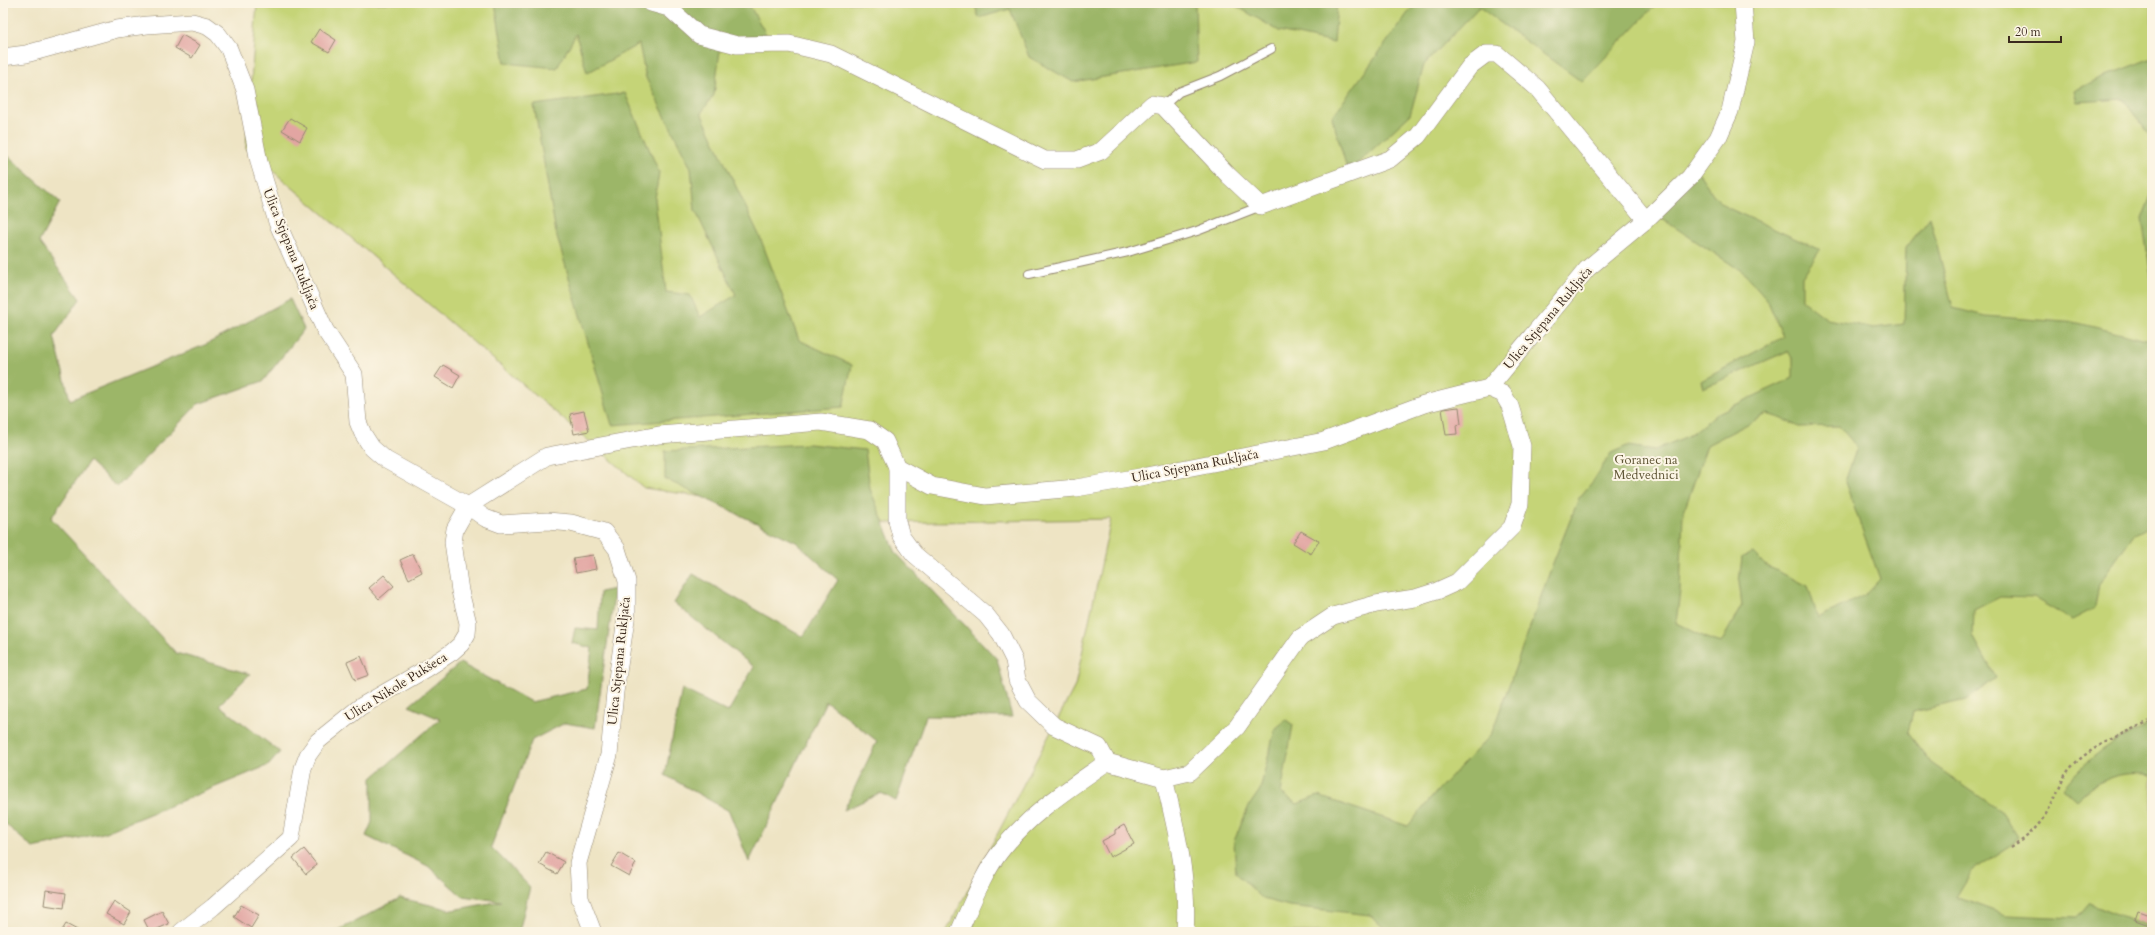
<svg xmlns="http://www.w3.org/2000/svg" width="2155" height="935" font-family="Cardo,serif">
  <rect width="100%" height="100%" fill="#fcf5e5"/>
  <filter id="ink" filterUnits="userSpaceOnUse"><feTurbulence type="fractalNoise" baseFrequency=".025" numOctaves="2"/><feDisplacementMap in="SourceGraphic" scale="8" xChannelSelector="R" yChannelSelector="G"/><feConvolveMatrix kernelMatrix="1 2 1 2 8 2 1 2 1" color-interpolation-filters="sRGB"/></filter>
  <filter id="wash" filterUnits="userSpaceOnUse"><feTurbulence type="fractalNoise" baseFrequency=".012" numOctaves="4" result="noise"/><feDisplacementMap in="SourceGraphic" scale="16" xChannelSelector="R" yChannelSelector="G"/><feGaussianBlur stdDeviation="0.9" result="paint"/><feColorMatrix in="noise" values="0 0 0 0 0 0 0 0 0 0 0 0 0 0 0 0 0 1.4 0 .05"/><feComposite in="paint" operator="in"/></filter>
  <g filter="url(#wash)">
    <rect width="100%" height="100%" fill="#eee4c4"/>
    <polygon fill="#c5d477" stroke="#807f4a" points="257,3 2152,3 2152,932 946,932 1075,686 1111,519 876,523 644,488 246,148"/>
    <g fill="#9cb668" stroke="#6c7043" fill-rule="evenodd">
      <polygon points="495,3 748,3 766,34 721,43 714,95 701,113 760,237 799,340 852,365 843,407 612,425 556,233 534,105 625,93 659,172 655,199 666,292 690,295 700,317 736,295 695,210 691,168 646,78 639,44 587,73 576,34 557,68 505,63"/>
      <polygon points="974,3 1195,3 1197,62 1073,82 1029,57 1010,9 979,18"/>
      <polygon points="1231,3 1337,3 1334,43 1279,31"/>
      <polygon points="1419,3 1657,3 1582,82 1479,7 1424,65 1410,115 1348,172 1332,117 1413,6"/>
      <polygon points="2152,58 2152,139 2123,99 2077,102 2074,91 2100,78"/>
      <polygon points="3,147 6,154 60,202 39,242 80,299 54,336 70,400 207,344 290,299 304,329 263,381 198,404 117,487 89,461 51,518 176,653 250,674 219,705 280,752 269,765 103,833 33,848 3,822"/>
      <path d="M 1698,172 L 1715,197 L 1728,208 L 1820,250 L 1802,277 L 1802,300 L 1827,319 L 1874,328 L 1904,324 L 1906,248 L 1930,217 L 1953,308 L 1985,316 L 2078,323 L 2146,340 L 2152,335 L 2152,525 L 2133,535 L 2099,584 L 2095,608 L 2072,620 L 2034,598 L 2000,597 L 1974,610 L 1973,636 L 1996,678 L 1966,700 L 1913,712 L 1908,733 L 1931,763 L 2002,812 L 2018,837 L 2013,844 L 1972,871 L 1956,897 L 2005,915 L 2077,918 L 2090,903 L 2152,928 L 2152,932 L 1388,932 L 1370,915 L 1289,906 L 1263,899 L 1236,873 L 1234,841 L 1249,806 L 1260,790 L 1275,729 L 1286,720 L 1293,725 L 1281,793 L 1297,804 L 1318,796 L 1408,826 L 1438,790 L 1491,735 L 1553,563 L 1579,498 L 1594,480 L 1611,453 L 1627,446 L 1655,450 L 1690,435 L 1718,413 L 1793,378 L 1793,360 L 1788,351 L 1703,388 L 1701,381 L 1783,337 L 1767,299 L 1743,272 L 1659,217 ZM 1767,414 L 1783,419 L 1799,427 L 1839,426 L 1857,447 L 1845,482 L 1880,579 L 1865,595 L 1818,618 L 1808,586 L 1765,565 L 1753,553 L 1742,557 L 1739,582 L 1742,605 L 1721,643 L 1711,640 L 1676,623 L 1680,591 L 1683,514 L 1707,445 Z"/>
      <polygon points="2152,193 2152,282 2142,219"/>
      <polygon points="809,444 865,450 870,489 896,553 997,659 1012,717 926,716 896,801 881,793 844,810 877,741 826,701 749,862 729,811 665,775 682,689 728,712 754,667 674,603 693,574 803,637 838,580 796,542 665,479 665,451"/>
      <polygon points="615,589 595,728 565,723 532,740 491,847 530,887 519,932 318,932 337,931 400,898 452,910 501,901 462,896 428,866 366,836 372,822 372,778 440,719 409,706 460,663 531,702 587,689 592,648 572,643 575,628 598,630 600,592"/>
      <path d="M 2152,724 L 2152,775 C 2121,770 2099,778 2076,800 L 2063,788 C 2087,758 2116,737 2152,724 Z"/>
    </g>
    <g id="blocks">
      <g fill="#e2a5a2">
        <polygon points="319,29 336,40 329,52 311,42"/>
        <polygon points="182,35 200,45 192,58 175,48"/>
        <polygon points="290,118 307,128 300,141 282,130"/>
        <polygon points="443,365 460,375 453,388 435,377"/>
        <polygon points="1459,407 1461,424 1456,425 1457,434 1446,435 1442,409"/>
        <polygon points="584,411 589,431 574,434 570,414"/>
        <polygon points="1301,531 1319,541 1311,554 1293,543"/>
        <polygon points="413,554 422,572 409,579 400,560"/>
        <polygon points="593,555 596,569 576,573 573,558"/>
        <polygon points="384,575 394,586 379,599 369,588"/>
        <polygon points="361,656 369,675 355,680 347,662"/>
        <polygon points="1124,825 1134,844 1110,857 1102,841 1115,834 1115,830"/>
        <polygon points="304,849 317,865 306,874 293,858"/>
        <polygon points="546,852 564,862 557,874 539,864"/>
        <polygon points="619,853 636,863 629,876 611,866"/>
        <polygon points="46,890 66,893 64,908 44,905"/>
        <polygon points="114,901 131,912 124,924 106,914"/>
        <polygon points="241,905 259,915 251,928 234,917"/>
        <polygon points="162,911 169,924 150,932 144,920"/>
        <polygon points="2138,911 2152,916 2152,926 2135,920"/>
        <polygon points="66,924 81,932 61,932"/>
      </g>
    </g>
  </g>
  <g filter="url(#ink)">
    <use href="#blocks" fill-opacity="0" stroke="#948771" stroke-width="1"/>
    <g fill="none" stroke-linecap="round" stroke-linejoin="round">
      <defs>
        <g id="service">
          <polyline points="1163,106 1179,92 1220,76 1271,49"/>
          <polyline points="1029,274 1128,252 1197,231 1261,206"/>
        </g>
        <g id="minor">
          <polyline points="651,3 669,8 699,35 737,45 789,44 831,54 1045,160 1077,160 1101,151 1152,104 1163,106 1229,176 1261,206 1390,159 1418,136 1470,66 1486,54 1497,54 1537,88 1646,220"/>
          <path d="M 3,57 L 26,54 L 117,29 L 147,25 L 192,22 L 207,26 L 218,34 L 229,49 L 245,90 L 259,162 L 277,222 L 325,330 L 354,374 L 358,422 L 363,434 L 372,448 L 386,460 L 468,506 L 547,456 L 659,435 L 821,422 L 869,430 L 885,441 L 897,467 L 932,486 L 985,496 L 1076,488 L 1146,476 L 1324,441 L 1424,404 L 1489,388 L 1503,394 L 1510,406 L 1522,446 L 1520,504 L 1512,527 L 1457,582 L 1437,591 L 1415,598 L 1376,604 L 1333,616 L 1300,638 L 1237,727 L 1190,772 L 1164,778 L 1107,762 C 1070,788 1032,812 1003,848 C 984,871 971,905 959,932"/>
          <polyline points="1489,388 1587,269 1646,220 1690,177 1718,138 1730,111 1746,42 1743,3"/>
          <polyline points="897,467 897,521 901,536 914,554 986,615 1001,634 1014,660 1017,680 1028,701 1054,726 1099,747 1107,762"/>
          <path d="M 1164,778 C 1176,829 1189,879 1185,932"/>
          <polyline points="181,932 213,907 291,838 303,768 308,755 318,741 360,707 426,669 452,652 461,644 467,634 468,623 460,591 453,542 455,529 468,506 485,518 501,524 547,521 571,523 604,532 617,549 627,581 627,613 615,692 609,755 578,863 580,898 593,932"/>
        </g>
      </defs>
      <use href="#service" stroke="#948771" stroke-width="10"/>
      <use href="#minor" stroke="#948771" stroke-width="18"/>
      <path stroke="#948771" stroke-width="2.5" stroke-dasharray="3 3" stroke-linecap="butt" d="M 2011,848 C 2034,833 2044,820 2056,796 C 2060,788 2063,777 2068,771 C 2087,747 2125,733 2152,720"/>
      <use href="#service" stroke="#fff" stroke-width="8"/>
      <use href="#minor" stroke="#fff" stroke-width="17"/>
    </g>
  </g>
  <g text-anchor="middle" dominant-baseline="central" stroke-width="4" stroke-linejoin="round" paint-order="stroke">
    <g font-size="13" fill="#3b2a1e" stroke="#fcf5e5">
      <text transform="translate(291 249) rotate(68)">Ulica Stjepana Rukljača</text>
      <text transform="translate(1548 318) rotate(-50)">Ulica Stjepana Rukljača</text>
      <text transform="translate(1195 466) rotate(-11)">Ulica Stjepana Rukljača</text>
      <text transform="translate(619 661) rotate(-84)">Ulica Stjepana Rukljača</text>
      <text transform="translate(396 687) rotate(-32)">Ulica Nikole Pukšeca</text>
    </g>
    <g font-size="13" fill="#5e5434" stroke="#fcf5e5">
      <text x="1646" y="460">Goranec na<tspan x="1646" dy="15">Medvednici</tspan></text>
    </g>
  </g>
  <rect width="2155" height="935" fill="none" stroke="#fcf5e5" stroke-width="16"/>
  <path d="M2009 36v6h52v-6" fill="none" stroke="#3b2a1e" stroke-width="2"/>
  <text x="2015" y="36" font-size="12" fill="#3b2a1e" stroke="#fcf5e5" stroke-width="3" paint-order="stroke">20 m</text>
</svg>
